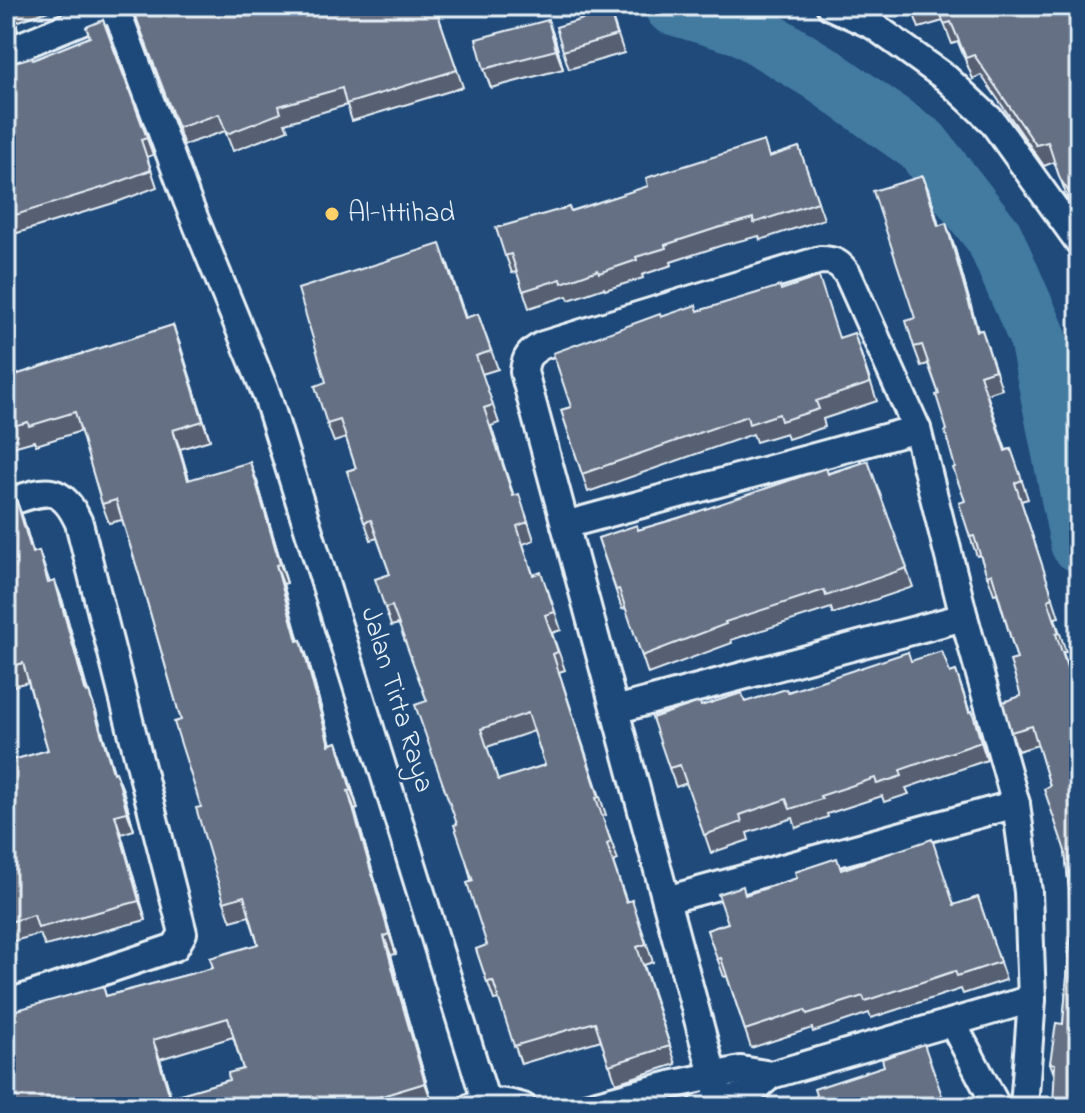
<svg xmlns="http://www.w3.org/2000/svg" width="1085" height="1113" font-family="'Indie Flower',sans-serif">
  <rect width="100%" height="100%" fill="#1f4a7a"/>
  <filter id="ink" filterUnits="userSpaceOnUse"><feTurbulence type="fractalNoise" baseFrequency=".0125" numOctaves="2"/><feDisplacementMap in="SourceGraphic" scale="16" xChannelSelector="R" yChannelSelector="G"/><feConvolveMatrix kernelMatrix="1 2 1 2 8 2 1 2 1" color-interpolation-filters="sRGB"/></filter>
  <g filter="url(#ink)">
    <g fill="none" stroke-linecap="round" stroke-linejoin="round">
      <polyline stroke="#437aa0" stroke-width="58" points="673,6 744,27 820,73 922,145 994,237 1038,338 1079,543"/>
      <defs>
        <g id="minor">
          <polyline points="115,6 187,200 267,396 486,1102"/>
          <polyline points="830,6 874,26 946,78 992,121 1079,242"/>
          <polyline points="6,52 117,6"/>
          <path d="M 6,503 C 43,491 60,481 79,523 L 183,933 L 175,947 L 6,1004"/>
          <polyline points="565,525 917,429"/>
          <polyline points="615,710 964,617"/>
          <polyline points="666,900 1016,804"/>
          <polyline points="953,1024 997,1107"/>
          <path d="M 720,1101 L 524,372 C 525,357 530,352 543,345 L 820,260 C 835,260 840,263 848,275 L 917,429 L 964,617 L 1016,804 L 1028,892 L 1032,999 L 1024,1107"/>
          <path d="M 471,1107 C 490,1100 504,1101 523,1107"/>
          <polyline points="585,1107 670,1085 741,1070 771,1075"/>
          <polyline points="702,1107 749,1094 771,1075 1032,999"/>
        </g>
      </defs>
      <use href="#minor" stroke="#e8f1f8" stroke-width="32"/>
      <use href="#minor" stroke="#1f4a7a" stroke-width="26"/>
    </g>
    <g fill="#576072" stroke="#e8f1f8" stroke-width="2" fill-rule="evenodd">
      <polygon points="6,6 50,6 51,10 16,22 18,30 6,34"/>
      <polygon points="435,6 463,87 352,121 347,105 285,123 288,130 233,151 225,131 184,145 133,9 173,8"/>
      <polygon points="911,6 1079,6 1079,215 1068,199 1054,162 1044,166 981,75 973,79 958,42 952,44 943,21 919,28"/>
      <polygon points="610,11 624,53 569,69 563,51"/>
      <polygon points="103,20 153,155 147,157 157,187 117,202 11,235 12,238 6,241 6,71 90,37"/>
      <polygon points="555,39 563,69 491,88 484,69"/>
      <polygon points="799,147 824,219 760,240 759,236 723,245 671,262 672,265 642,275 643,278 605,290 604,288 569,300 567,296 529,308 517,272 512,273 496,228 571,211 769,157"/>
      <polygon points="930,194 939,226 953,242 978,331 982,330 1002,389 987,394 1006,450 1011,449 1028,499 1021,501 1059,617 1055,618 1066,652 1063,652 1079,702 1079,1107 1054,1074 1050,1063 1063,1024 1072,918 1065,851 1050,786 1038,745 1018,751 1011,732 1021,696 1017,659 997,593 994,594 980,555 977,556 970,537 965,501 939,394 928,364 921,366 914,347 915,318"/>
      <path d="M 447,261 L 466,318 L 478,314 L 498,369 L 482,374 L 499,423 L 491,426 L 514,496 L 525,512 L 534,540 L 523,544 L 533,574 L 548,590 L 561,630 L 552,633 L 565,670 L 559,672 L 606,815 L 602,816 L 618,860 L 613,862 L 627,902 L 632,900 L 653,962 L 644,965 L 676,1064 L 616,1083 L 601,1040 L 521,1064 L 499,999 L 494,1000 L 476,949 L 487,945 L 427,701 L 399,624 L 391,626 L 385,608 L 390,574 L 377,538 L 371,540 L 347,471 L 356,468 L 346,438 L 334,442 L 327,424 L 326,382 ZM 534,731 L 545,765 L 498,780 L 487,747 Z"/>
      <polygon points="781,290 840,338 854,333 877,401 823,419 825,427 788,439 786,433 756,442 753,434 588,492 561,410 571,407 661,317 698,311"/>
      <path d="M 173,325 L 210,440 L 180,449 L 189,480 L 257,481 L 287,583 L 283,584 L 299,641 L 301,640 L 308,659 L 331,744 L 337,742 L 344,762 L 358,809 L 355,810 L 396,954 L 391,955 L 404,1005 L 432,1102 L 416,1107 L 6,1107 L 103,986 L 106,996 L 213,968 L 258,944 L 249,916 L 231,921 L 224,902 L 181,720 L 139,574 L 122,520 L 109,523 L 102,504 L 81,431 L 36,445 L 34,441 L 6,449 L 6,378 ZM 233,1037 L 243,1069 L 229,1080 L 171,1097 L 160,1059 Z"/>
      <polygon points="868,461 913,587 833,614 831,608 731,640 732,643 648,674 626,608 622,609 598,538 638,530"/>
      <polygon points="6,502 23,518 33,553 39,551 50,583 62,599 88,692 96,711 114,772 123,790 134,830 121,834 146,920 45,946 40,934 6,943 6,762 48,750 28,682 6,688"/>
      <polygon points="911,661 950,673 956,671 970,712 979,730 987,760 906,788 909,794 884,802 882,796 827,814 828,817 796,828 793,818 747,833 749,840 711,853 687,783 676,787 669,768 701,706 745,702"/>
      <polygon points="841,869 954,905 978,897 1006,980 963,994 961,989 871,1018 869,1013 813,1032 812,1028 751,1048 727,976 724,977 707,930 728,923 746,894"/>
    </g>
    <g fill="#474e5c" stroke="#e8f1f8" stroke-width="2">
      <polygon points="548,20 555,39 563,69 556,50"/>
      <polygon points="923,176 930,194 944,245 938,226"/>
      <polygon points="946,223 953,242 983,350 977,331"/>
      <polygon points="173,325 180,344 210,440 203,421"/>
      <polygon points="173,430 180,449 195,499 188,480"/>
      <polygon points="250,462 257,481 287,583 280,564"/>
      <polygon points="16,499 23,518 39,572 32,553"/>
      <polygon points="276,565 283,584 304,660 297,641"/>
      <polygon points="55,581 62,599 93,711 86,693"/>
      <polygon points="301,640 308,659 336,764 329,745"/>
      <polygon points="89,692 96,711 119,791 113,773"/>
      <polygon points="972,711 979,730 987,760 981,742"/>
      <polygon points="337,742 344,762 358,809 351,790"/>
      <polygon points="116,772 123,790 134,830 127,812"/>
      <polygon points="348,791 355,810 396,954 389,934"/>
      <polygon points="115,815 121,834 146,920 139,901"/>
      <polygon points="384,936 391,955 404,1005 432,1102 425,1083 397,986"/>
      <polygon points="153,1040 160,1059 174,1107 173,1107"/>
    </g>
    <g fill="#657084" stroke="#e8f1f8" stroke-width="2" fill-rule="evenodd">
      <polygon points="6,6 10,6 12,13 6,15"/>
      <polygon points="142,6 173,6 173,8 178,6 435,6 457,70 346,104 342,88 279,106 281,113 227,134 219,114 178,128 133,9"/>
      <polygon points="938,6 1079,6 1079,206 1060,179 1048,142 1036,145 974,55 966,58 951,22 944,24"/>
      <polygon points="610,11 617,35 563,51 556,27"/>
      <polygon points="103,20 147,138 141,140 151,170 111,185 6,218 6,71 9,70 8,64 32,57 33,60 90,37 86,27"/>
      <polygon points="548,20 556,50 484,69 476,39"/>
      <polygon points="764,141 769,157 799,147 818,202 754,223 753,218 717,228 665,245 666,248 636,257 637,260 599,273 598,270 562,283 561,279 523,291 511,254 505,256 496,228 569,207 571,211 648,186 646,178"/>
      <polygon points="923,176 938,226 946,223 977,331 982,330 995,370 980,375 1005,451 1011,449 1022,480 1015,483 1053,598 1048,600 1059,633 1056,634 1079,704 1079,1107 1053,1107 1055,1064 1050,1063 1056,1023 1063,1024 1072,918 1065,851 1044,789 1050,786 1032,726 1011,732 1003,702 1021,696 1010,661 1017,659 992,574 987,576 974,536 970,537 959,503 965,501 953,468 955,467 945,431 947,430 936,395 939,394 922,345 914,347 906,321 915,318 873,191"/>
      <path d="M 440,244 L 465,318 L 478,314 L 491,351 L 476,356 L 493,405 L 484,408 L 513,496 L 519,494 L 528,522 L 517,526 L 533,575 L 541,572 L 555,612 L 545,615 L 558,652 L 553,654 L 599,797 L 596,798 L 611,842 L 607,844 L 626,902 L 632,900 L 646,944 L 637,947 L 670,1046 L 609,1065 L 595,1022 L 514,1046 L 493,981 L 487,982 L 476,949 L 487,945 L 467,883 L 473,881 L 454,825 L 457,824 L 415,705 L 427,701 L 392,606 L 385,608 L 375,579 L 390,574 L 371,520 L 364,522 L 347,471 L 356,468 L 340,420 L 327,424 L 315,386 L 326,382 L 298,289 ZM 528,713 L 545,765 L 498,780 L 481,729 Z"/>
      <polygon points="819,277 839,338 854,333 870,383 816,401 819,409 781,421 779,414 749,424 747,416 582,474 561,410 571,407 553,353 660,314 661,317 696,305 698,311 780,286 781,290"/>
      <path d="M 173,325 L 203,421 L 173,430 L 188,480 L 250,462 L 280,564 L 276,565 L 297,641 L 301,640 L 329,745 L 337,742 L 351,790 L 348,791 L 389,934 L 384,936 L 397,986 L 425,1083 L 359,1103 L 360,1107 L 6,1107 L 6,1013 L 103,986 L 106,996 L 213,968 L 210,958 L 258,944 L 244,896 L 224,902 L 196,808 L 201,807 L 174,722 L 181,720 L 139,574 L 116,500 L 102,504 L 75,412 L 29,426 L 28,422 L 6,428 L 6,378 ZM 228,1018 L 243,1069 L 228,1073 L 229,1080 L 170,1097 L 153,1040 Z"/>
      <polygon points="868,461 907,568 826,596 824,590 725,622 726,624 642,656 619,589 616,590 598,538 637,525 638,530 679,518 826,468 828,474"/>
      <polygon points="16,499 32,553 39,551 48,583 55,581 86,693 89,692 113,773 116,772 127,812 115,815 139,901 38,928 34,915 6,923 6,762 48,750 23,663 6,668 6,502"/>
      <polygon points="942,651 950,673 956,671 969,712 972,711 981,742 900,770 902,776 877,784 875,778 820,796 822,799 790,809 786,799 740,815 742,822 704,835 680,765 669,768 652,718 700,702 701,706 742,693 745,702 786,689 788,692 908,652 911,661"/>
      <polygon points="932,839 954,905 978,897 1000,962 957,976 955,971 865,1001 863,996 807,1014 805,1010 745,1030 721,958 717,959 707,930 728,923 718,894 743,886 745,895 797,878 795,872 837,858 841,870"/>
      <polygon points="924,1044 946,1107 820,1107 814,1089 884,1066 882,1059"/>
    </g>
  </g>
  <circle fill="#ffd166" stroke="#1f4a7a" stroke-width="3" cx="332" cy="214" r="8"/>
  <g text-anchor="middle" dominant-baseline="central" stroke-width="6" stroke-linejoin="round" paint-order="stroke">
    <g font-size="28" fill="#e8f1f8" stroke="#1f4a7a" text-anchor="start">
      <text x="348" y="214">Al-Ittihad</text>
    </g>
    <g font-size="28" fill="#e8f1f8" stroke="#1f4a7a">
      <text transform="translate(396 700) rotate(73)">Jalan Tirta Raya</text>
    </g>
  </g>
  <rect width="1085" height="1113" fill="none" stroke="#1f4a7a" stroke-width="32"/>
  <rect x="16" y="16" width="1053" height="1081" fill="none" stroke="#e8f1f8" stroke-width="3" filter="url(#ink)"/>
</svg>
